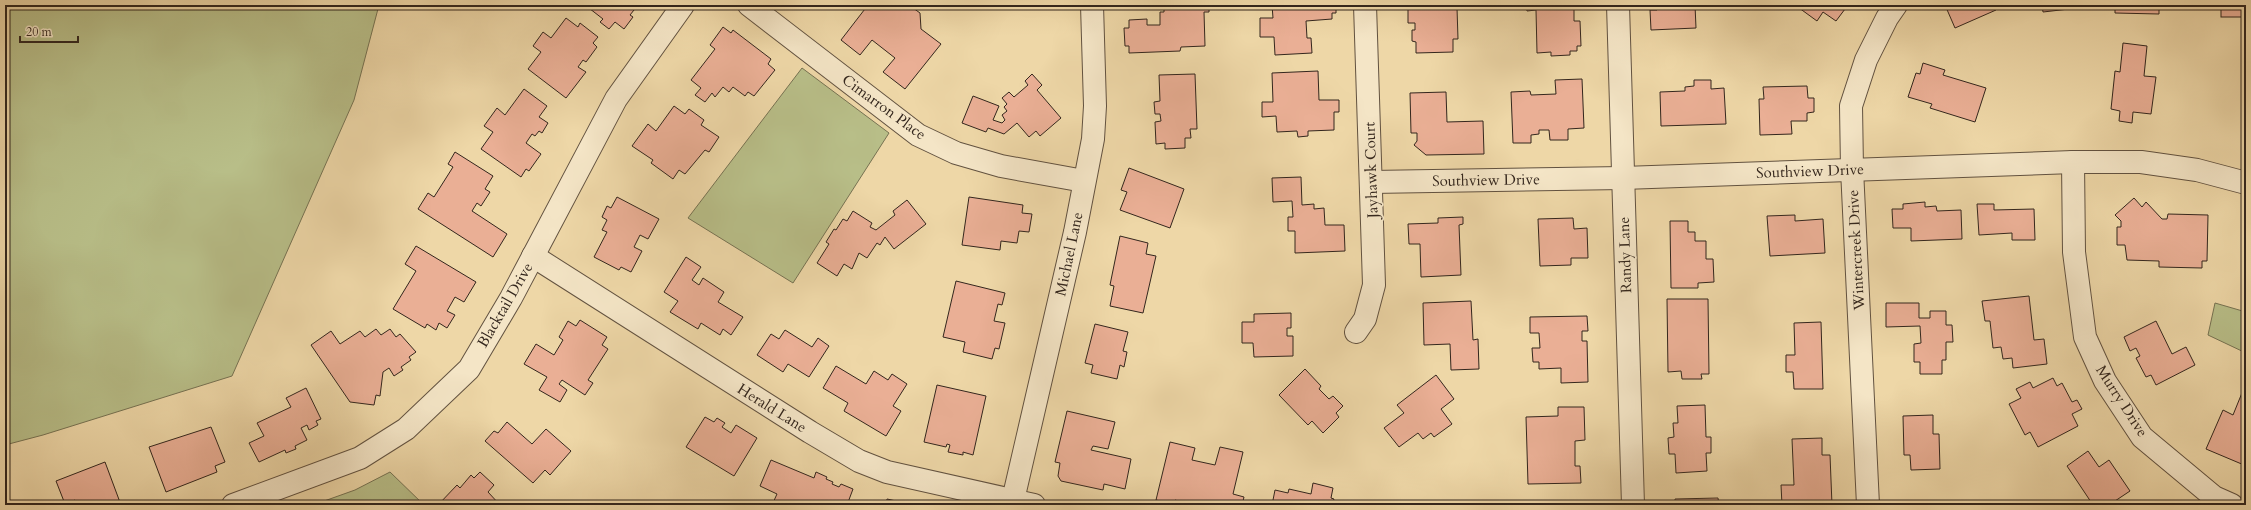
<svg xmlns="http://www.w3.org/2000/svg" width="2251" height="510" font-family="Cardo,serif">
  <rect width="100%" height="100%" fill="#eed7a7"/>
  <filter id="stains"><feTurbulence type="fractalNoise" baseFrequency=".005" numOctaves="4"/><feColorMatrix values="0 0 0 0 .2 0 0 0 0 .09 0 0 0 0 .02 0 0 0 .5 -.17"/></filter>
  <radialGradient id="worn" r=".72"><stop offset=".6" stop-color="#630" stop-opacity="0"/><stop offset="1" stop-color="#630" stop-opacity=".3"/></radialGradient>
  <g fill="#b8be88" stroke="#767252">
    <polygon points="5,5 379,5 354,100 232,376 43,435 5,445"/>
    <polygon points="802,68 889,133 793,283 688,218"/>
    <polygon points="2215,303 2246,312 2246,353 2208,335"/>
    <polygon points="390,472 424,505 313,505 355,490"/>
  </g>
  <g fill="#eaaf95" stroke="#33261d">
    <polygon points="585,5 638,5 630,15 633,17 624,29 615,22 609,29 600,22 603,19"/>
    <polygon points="868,5 909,5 920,13 921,29 941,44 905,89 883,72 895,58 872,40 860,55 841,40"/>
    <polygon points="1164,5 1209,5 1209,12 1204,12 1205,46 1181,47 1180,51 1129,53 1129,46 1125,46 1124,28 1129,28 1129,20 1147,19 1147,25 1160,25 1160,12 1164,12"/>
    <polygon points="1272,5 1340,5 1340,6 1336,6 1336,13 1332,13 1332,19 1306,21 1307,38 1311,38 1312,53 1275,55 1274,37 1260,37 1260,18 1273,18"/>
    <polygon points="1408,5 1441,5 1441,9 1457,8 1458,39 1453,39 1453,52 1416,53 1416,42 1412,41 1412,30 1415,30 1415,23 1408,23"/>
    <polygon points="1526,5 1564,5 1564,8 1574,8 1574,21 1580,21 1581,46 1577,46 1577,51 1570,51 1570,55 1551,56 1551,52 1537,53 1536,10 1527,11"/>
    <polygon points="1657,5 1695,5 1696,28 1651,30 1650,10 1657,10"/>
    <polygon points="1795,5 1848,5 1836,21 1823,12 1817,21"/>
    <polygon points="1945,5 1994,5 1996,10 1955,28"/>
    <polygon points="2042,5 2095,5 2095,6 2043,12"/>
    <polygon points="2115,5 2174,5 2159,5 2159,14 2115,13"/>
    <rect x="2221" y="5" width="25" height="12"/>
    <polygon points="566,18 578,27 580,23 598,37 593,43 597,47 586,62 583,60 578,67 586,72 566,98 528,69 541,52 533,46 543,32 551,38"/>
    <polygon points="723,27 731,33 733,30 771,59 768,64 775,70 754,96 748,92 745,96 733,87 729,92 723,87 715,97 712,93 705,102 695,95 701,88 691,80 715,49 710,45"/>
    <polygon points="2123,43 2147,46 2144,76 2156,77 2151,114 2133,112 2132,123 2119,121 2120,111 2111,109 2115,71 2120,72"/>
    <polygon points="1923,63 1945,70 1943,75 1986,88 1975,122 1930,108 1932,104 1908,97 1916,73 1920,74"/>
    <polygon points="1318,71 1319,100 1339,100 1339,112 1334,112 1334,130 1308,131 1308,136 1298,137 1297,131 1277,132 1276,116 1262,117 1262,102 1273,102 1272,73"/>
    <polygon points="1032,74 1042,85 1037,90 1061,118 1040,136 1036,131 1029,137 1017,123 1004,134 988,128 986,132 962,123 973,96 999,106 993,120 1002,123 1005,120 1002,115 1007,111 1004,107 1007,104 1002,98 1009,92 1014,97 1028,85 1025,81"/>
    <polygon points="1195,74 1197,129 1190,129 1191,138 1185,138 1185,148 1165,149 1165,143 1156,144 1155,122 1161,121 1160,114 1155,114 1154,102 1160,101 1159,75"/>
    <polygon points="1582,79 1584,128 1568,129 1568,140 1550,140 1549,130 1539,130 1539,134 1531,135 1531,143 1513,143 1511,92 1530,91 1531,95 1556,94 1555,80"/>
    <polygon points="1694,80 1711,80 1711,89 1724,88 1726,124 1661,126 1660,92 1685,91 1685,87 1694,86"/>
    <polygon points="1807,86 1808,98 1814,98 1814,112 1807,113 1807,121 1791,121 1792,134 1760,135 1759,99 1764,99 1763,87"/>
    <polygon points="524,89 547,106 539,117 548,123 542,133 539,131 535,136 532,134 526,143 541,154 529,171 526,169 521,177 481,149 493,132 484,126 497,108 505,115"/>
    <polygon points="1446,92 1447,122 1483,121 1484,154 1426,155 1414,145 1417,141 1417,133 1411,133 1410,93"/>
    <polygon points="674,106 685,114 689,109 704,120 701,125 719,137 709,152 705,150 685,174 679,170 673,179 651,163 653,160 632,146 648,124 656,131"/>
    <polygon points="455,152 493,176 485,189 490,192 481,206 477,203 472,211 507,234 493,257 418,209 428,193 434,197 453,167 448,164"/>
    <polygon points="1129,168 1184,189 1170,228 1120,210 1127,192 1121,190"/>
    <polygon points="1301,177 1302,205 1314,204 1314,209 1324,208 1325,225 1344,225 1345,251 1295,253 1295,231 1288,231 1288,217 1293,217 1292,201 1273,202 1272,178"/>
    <polygon points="617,197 659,219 648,239 640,235 634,247 642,251 631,272 621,267 619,270 594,257 607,232 602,230 607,220 602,217 607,206 611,208"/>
    <polygon points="969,197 1023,205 1022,213 1032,214 1029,232 1019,231 1017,243 1001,241 1000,250 962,245"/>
    <polygon points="2134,198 2142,207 2146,202 2162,219 2167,219 2168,214 2208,215 2207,261 2202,261 2202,268 2159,267 2159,261 2127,260 2125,245 2117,245 2117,227 2121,227 2121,221 2115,215"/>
    <polygon points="907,200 926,224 894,249 885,237 880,245 877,243 867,258 859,253 852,269 844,264 837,276 817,263 829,244 826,242 834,229 836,230 843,219 847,221 853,211 872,223 870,227 876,230 895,215 893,211"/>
    <polygon points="1925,202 1925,207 1936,206 1937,211 1961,210 1962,239 1911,241 1911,228 1893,228 1892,209 1903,209 1903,204"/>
    <polygon points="1977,204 1994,204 1994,210 2034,209 2035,240 2012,240 2012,233 1979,235"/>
    <polygon points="1795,215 1795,221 1823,219 1825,253 1770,256 1767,216"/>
    <polygon points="1463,217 1463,224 1459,225 1461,275 1421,277 1420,244 1409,244 1408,224 1438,223 1438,218"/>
    <polygon points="1573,218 1574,229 1587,228 1588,258 1571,258 1571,265 1540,266 1538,219"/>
    <polygon points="1670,221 1688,221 1688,232 1695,232 1695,241 1706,241 1706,259 1713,259 1714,282 1698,283 1698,288 1671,288"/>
    <polygon points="1120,236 1148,243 1146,254 1156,256 1143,313 1110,306 1114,286 1110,285"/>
    <polygon points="416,246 476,282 464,302 455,297 447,311 455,315 447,328 439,323 436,330 427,324 425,328 393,309 416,271 405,264"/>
    <polygon points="686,257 701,267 692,280 699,285 703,278 724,292 718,302 743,317 731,335 723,329 720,335 701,323 698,329 670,312 678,301 664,292"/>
    <polygon points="956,281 1005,293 1002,305 998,304 994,321 1005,323 999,349 995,348 992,359 963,352 965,342 943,337"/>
    <polygon points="2029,296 2034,340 2044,339 2047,364 2013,368 2012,358 2003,359 2001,347 1993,348 1990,321 1985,321 1982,301"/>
    <polygon points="1667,299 1708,299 1709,374 1701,374 1702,379 1682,379 1681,371 1668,372"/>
    <polygon points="1471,301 1473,340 1478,339 1479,369 1451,370 1450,344 1424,345 1423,303"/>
    <polygon points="1886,303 1919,303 1919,318 1930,318 1930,311 1946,311 1946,325 1952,325 1953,342 1946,342 1946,360 1942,360 1942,374 1920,374 1920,362 1914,362 1914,344 1921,343 1920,326 1886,327"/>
    <polygon points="1291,313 1291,328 1287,328 1287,336 1293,336 1293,356 1254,357 1253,343 1242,343 1242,322 1254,322 1254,314"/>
    <polygon points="1587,316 1588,331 1582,331 1582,341 1587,341 1588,382 1561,383 1561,368 1539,369 1539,362 1533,362 1532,348 1540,348 1539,333 1530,333 1530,317"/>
    <polygon points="580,320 607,337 602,345 608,349 588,380 593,383 585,395 562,380 559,384 567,390 560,402 539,390 547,377 524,364 536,344 554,355 563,340 559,337 568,321 576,326"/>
    <polygon points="2156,321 2172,354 2186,347 2195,365 2156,385 2151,375 2146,377 2136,358 2140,356 2136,348 2130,351 2124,337"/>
    <polygon points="1821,322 1823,389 1794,389 1793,372 1786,372 1786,355 1795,355 1794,323"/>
    <polygon points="1095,324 1128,332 1123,351 1127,352 1124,367 1120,365 1117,379 1091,373 1093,365 1085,363"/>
    <polygon points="376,329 381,335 390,329 396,337 400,334 416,352 409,357 411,360 401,367 403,370 394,376 389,368 383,372 380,396 376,395 374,405 350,402 311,345 331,331 340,344 360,331 365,337"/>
    <polygon points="785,330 812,347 818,338 829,346 809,377 788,364 783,372 757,355 771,334 779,339"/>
    <polygon points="836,366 866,384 874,371 888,380 892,374 907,384 893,406 901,411 886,436 844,411 848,403 823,388"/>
    <polygon points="1305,369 1321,386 1319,389 1329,399 1333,396 1343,406 1336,413 1339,417 1323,433 1312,421 1308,425 1279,395"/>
    <polygon points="1436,375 1454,399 1441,409 1452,424 1434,437 1431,433 1423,439 1418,433 1399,447 1384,428 1404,413 1397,405"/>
    <polygon points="2053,378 2057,386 2062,383 2072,402 2077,400 2082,409 2072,414 2078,426 2038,447 2030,432 2025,435 2009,404 2021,398 2016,389 2030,382 2033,388"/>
    <polygon points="2246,383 2246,461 2244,465 2206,449 2223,410 2233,415"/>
    <polygon points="937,385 986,396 973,455 963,452 963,455 948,452 950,445 947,444 946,447 924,442"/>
    <polygon points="306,388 321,419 316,421 318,425 309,430 307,425 301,428 307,440 295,446 296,449 286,453 285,450 259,462 249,443 264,436 257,423 291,407 286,398"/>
    <polygon points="1705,405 1706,437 1711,437 1711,453 1706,453 1707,471 1676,473 1675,454 1669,454 1668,438 1674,437 1673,423 1678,423 1677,406"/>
    <polygon points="1558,407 1584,407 1585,440 1575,441 1575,466 1580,466 1581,483 1528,484 1526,417 1558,416"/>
    <polygon points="1067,411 1115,422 1108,449 1093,446 1091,450 1131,459 1125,489 1104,484 1103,490 1061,481 1058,476 1060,463 1055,462"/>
    <polygon points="1933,415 1933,434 1939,434 1940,469 1911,470 1910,455 1904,455 1903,416"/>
    <polygon points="705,417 714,422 717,418 725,423 722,427 731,433 736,425 757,438 734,476 686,447"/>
    <polygon points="507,422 532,444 546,429 571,451 550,475 545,470 533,483 485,441 494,431 498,433"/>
    <polygon points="211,427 225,462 215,466 217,472 166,492 149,447"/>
    <polygon points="1822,438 1822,455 1830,455 1832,505 1782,505 1781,485 1794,485 1792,439"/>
    <polygon points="1170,442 1195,448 1192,460 1215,465 1220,447 1243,452 1233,494 1244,497 1242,505 1185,505 1185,503 1175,500 1174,504 1156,500"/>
    <polygon points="2088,451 2099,467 2109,460 2130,491 2109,505 2093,505 2067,466"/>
    <polygon points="771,460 814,478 816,472 827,477 826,479 833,482 832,484 839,487 841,484 853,489 847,505 772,505 777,494 760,486"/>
    <polygon points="105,462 121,505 77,505 75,500 65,504 56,481"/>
    <polygon points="480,472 494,485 488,492 500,505 438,505 457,485 460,488 471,475 474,478"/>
    <polygon points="1313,483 1333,488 1331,498 1334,499 1332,505 1272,505 1275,490 1288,493 1289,489 1311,494"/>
    <polygon points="1718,498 1719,505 1675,505 1675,499"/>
    <polygon points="887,499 910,504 910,505 886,505"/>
    <polygon points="1590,503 1590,505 1556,505 1556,504"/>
  </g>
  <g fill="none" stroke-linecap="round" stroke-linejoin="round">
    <defs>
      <g id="minor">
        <polyline points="749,5 918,135 956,153 1001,166 1084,181"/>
        <polyline points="1618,5 1633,505"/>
        <polyline points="2073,162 2074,252 2085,337 2105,381 2142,437 2214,497 2232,505"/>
        <polyline points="1371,182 1623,178 2073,162 2141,162 2197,170 2246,183"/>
        <polyline points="533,256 810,432 859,461 887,472 1034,505"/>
        <polyline points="1356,332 1365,319 1374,285 1365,5"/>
        <polyline points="1013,500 1075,232 1093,139 1095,106 1092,5"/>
        <polyline points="233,505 360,458 406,429 469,369 511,298 616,99 683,5"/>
        <polyline points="1868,505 1852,169 1851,106 1866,60 1887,18 1896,5"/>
      </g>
    </defs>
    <use href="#minor" stroke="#625240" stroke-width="24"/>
    <use href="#minor" stroke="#f4e5c6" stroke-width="22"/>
  </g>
  <g text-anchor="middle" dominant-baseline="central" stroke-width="3.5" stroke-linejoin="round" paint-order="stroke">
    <g font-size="15" fill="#33261d" stroke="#f4e5c6">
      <text transform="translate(884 107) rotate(36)">Cimarron Place</text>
      <text transform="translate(1371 170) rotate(-92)">Jayhawk Court</text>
      <text transform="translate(1810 171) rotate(-2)">Southview Drive</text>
      <text transform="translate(1486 180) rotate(-1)">Southview Drive</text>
      <text transform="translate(1856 250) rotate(-93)">Wintercreek Drive</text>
      <text transform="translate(1069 254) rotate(-78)">Michael Lane</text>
      <text transform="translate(1625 255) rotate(-92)">Randy Lane</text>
      <text transform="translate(505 305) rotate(-60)">Blacktail Drive</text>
      <text transform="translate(2122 401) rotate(57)">Murry Drive</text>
      <text transform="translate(772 408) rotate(32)">Herald Lane</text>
    </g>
  </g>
  <rect width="2251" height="510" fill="none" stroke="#eed7a7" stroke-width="20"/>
  <rect x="6" y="6" width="2239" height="498" fill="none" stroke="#33261d" stroke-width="2"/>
  <rect x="10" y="10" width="2231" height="490" fill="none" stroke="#33261d"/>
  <path d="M20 36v6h58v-6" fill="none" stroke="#33261d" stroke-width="2"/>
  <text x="26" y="36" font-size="12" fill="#33261d" stroke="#f4e5c6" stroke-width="3" paint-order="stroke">20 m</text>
  <rect width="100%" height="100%" filter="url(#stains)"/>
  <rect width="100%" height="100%" fill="url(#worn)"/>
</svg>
